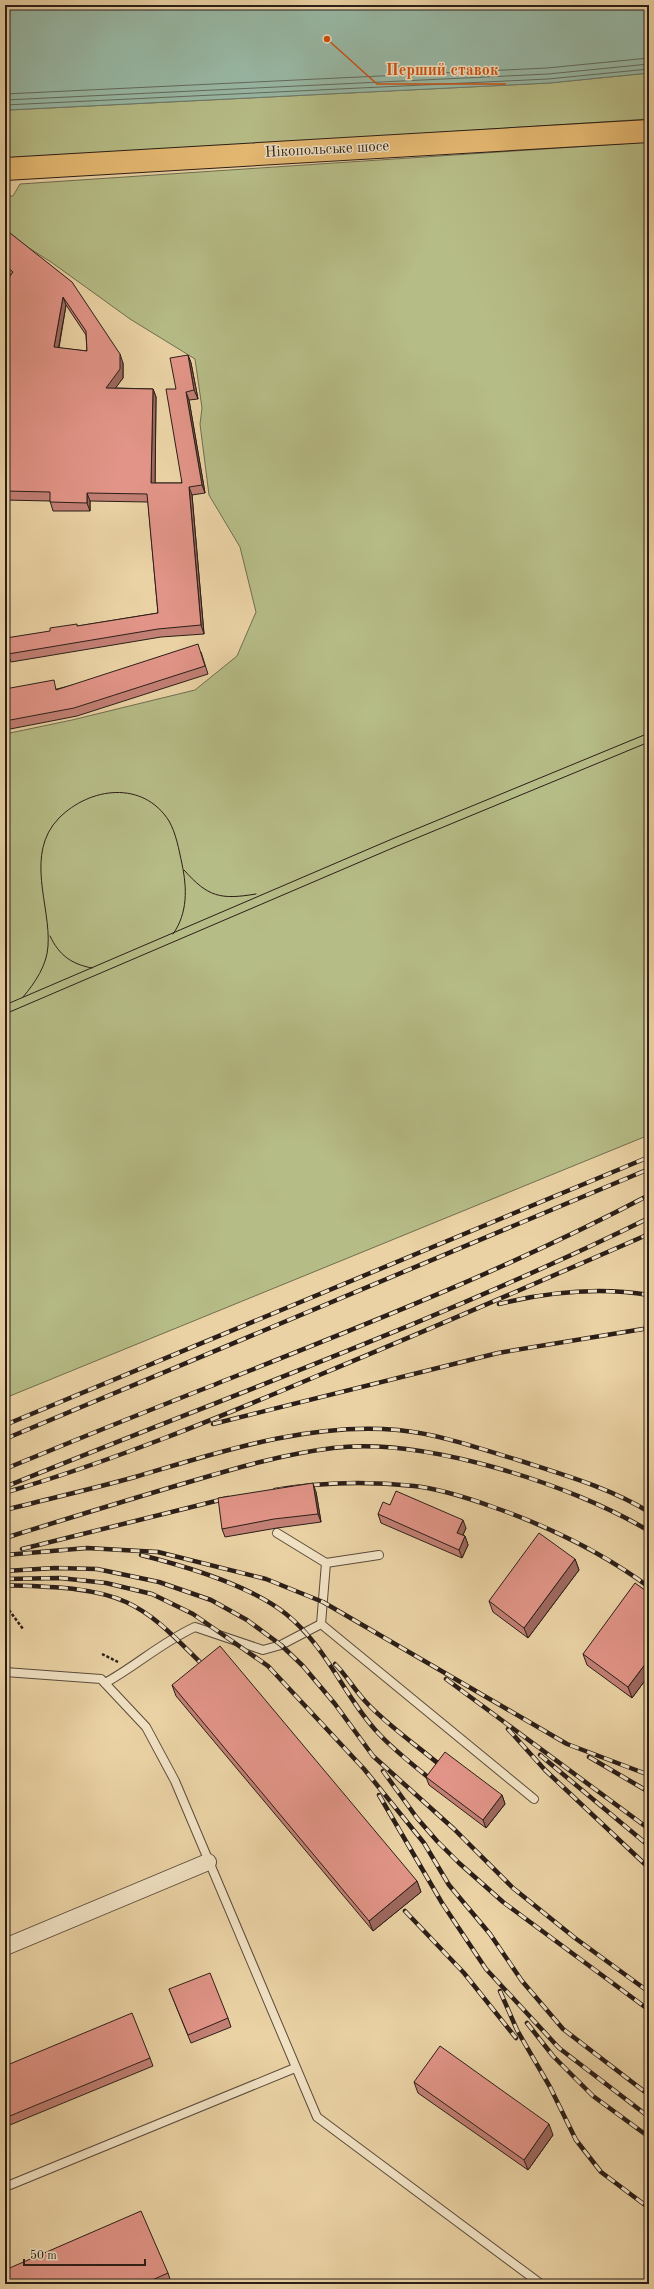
<svg xmlns="http://www.w3.org/2000/svg" width="654" height="2289" font-family="'Old Standard TT',serif">
  <rect width="100%" height="100%" fill="#ead2a4"/>
  <filter id="stains"><feTurbulence type="fractalNoise" baseFrequency=".005" numOctaves="4"/><feColorMatrix values="0 0 0 0 .2 0 0 0 0 .09 0 0 0 0 .02 0 0 0 .5 -.17"/></filter>
  <radialGradient id="worn" r=".72"><stop offset=".6" stop-color="#630" stop-opacity="0"/><stop offset="1" stop-color="#630" stop-opacity=".3"/></radialGradient>
  <g fill="#b6bc86" stroke="#706d4f">
    <polygon points="649,73 649,119 9,160 5,157 5,108 9,110 549,83"/>
    <polygon points="649,142 649,1135 5,1398 5,734 72,720 195,690 237,656 256,612 240,547 209,495 200,424 202,408 195,359 130,319 51,262 5,233 5,196 13,196 20,184"/>
  </g>
  <polygon fill="#98b8a5" stroke="#6c7a6d" points="5,5 649,5 649,73 549,83 8,110 5,108"/>
  <g fill="none" stroke-linecap="round" stroke-linejoin="round">
    <g stroke="#626b5e" stroke-width="1">
      <polyline points="5,94 547,68 649,58"/>
      <polyline points="5,100 548,74 649,64"/>
      <polyline points="5,105 548,79 649,69"/>
    </g>
    <defs>
      <g id="service">
        <polyline points="277,1533 326,1563 321,1624"/>
        <polyline points="326,1563 379,1555"/>
        <polyline points="5,1672 101,1679 146,1727 175,1781 317,2117 541,2284"/>
        <path d="M 105,1683 C 136,1666 162,1642 195,1627 L 263,1650 L 281,1645 L 321,1624 L 534,1799"/>
        <polyline points="5,2187 295,2068"/>
      </g>
      <polyline id="minor" points="5,1947 208,1862"/>
      <polyline id="primary" points="5,169 649,131"/>
    </defs>
    <use href="#service" stroke="#5b4b3b" stroke-width="10"/>
    <use href="#minor" stroke="#5b4b3b" stroke-width="18"/>
    <use href="#primary" stroke="#2b1e18" stroke-width="24"/>
    <g stroke="#2b1e18" stroke-width="2.5" stroke-dasharray="3 2" stroke-linecap="butt">
      <polyline points="6,1606 23,1629"/>
      <polyline points="102,1654 118,1662"/>
    </g>
    <use href="#service" stroke="#f1e2c4" stroke-width="8"/>
    <use href="#minor" stroke="#f1e2c4" stroke-width="16"/>
    <use href="#primary" stroke="#e5b972" stroke-width="22"/>
    <g stroke="#2b1e18" stroke-width="1">
      <path d="M 184,870 C 208,897 220,900 256,894"/>
      <path d="M 50,936 C 59,955 71,964 92,968"/>
      <path d="M 23,997 C 35,983 47,965 48,946 C 51,906 24,854 59,818 C 90,787 143,780 169,821 C 176,833 179,850 182,864 C 187,888 188,913 173,934"/>
      <polyline points="5,1005 392,839 649,733"/>
      <polyline points="5,1014 395,847 649,742"/>
    </g>
    <defs>
      <g id="rail">
        <path d="M 499,1304 C 548,1292 599,1287 649,1295"/>
        <polyline points="213,1424 498,1353 649,1328"/>
        <polyline points="5,1425 649,1157"/>
        <polyline points="5,1439 649,1169"/>
        <path d="M 5,1469 C 73,1441 142,1413 211,1386 C 359,1327 507,1270 649,1195"/>
        <path d="M 5,1487 C 220,1399 440,1321 649,1218"/>
        <path d="M 275,1490 C 321,1482 368,1481 414,1486 C 441,1489 468,1498 493,1507 C 550,1527 600,1551 649,1587"/>
        <path d="M 7,1492 C 113,1461 215,1419 317,1376 C 428,1330 539,1282 649,1234"/>
        <path d="M 5,1510 C 48,1499 92,1489 135,1477 C 220,1452 308,1422 398,1430 C 440,1434 481,1449 521,1461 C 564,1475 610,1488 649,1512"/>
        <path d="M 5,1538 C 66,1519 127,1500 189,1482 C 236,1468 284,1454 333,1448 C 424,1437 571,1484 649,1531"/>
        <polyline points="22,1549 228,1498"/>
        <polyline points="5,1555 87,1548 158,1552 266,1579 323,1602 567,1744 649,1775"/>
        <path d="M 141,1555 C 185,1566 251,1586 286,1614 C 328,1648 344,1697 379,1734 C 394,1750 412,1764 429,1778"/>
        <polyline points="5,1571 55,1568 97,1569 159,1582 211,1600 247,1620 281,1645 303,1666 335,1704 373,1756 454,1829 513,1888 575,1938 649,1992"/>
        <polyline points="5,1579 60,1578 106,1583 152,1594 193,1614 268,1666 364,1769 424,1843 449,1885 490,1934 522,1981 563,2029 649,2095"/>
        <path d="M 5,1585 C 42,1587 92,1586 126,1602 C 157,1616 180,1643 204,1666"/>
        <path d="M 335,1664 C 346,1675 354,1689 365,1701 C 387,1725 415,1744 440,1765"/>
        <polyline points="446,1679 649,1829"/>
        <polyline points="508,1729 545,1770 649,1868"/>
        <polyline points="540,1755 649,1846"/>
        <polyline points="589,1757 649,1792"/>
        <polyline points="383,1771 417,1818 437,1841 459,1863 503,1902 649,2010"/>
        <polyline points="379,1795 442,1903 486,1969 559,2048 649,2117"/>
        <polyline points="405,1911 464,1973 516,2038"/>
        <polyline points="500,1991 517,2030 550,2087 576,2140 601,2172 649,2208"/>
        <polyline points="527,2023 553,2056 593,2096 649,2137"/>
      </g>
    </defs>
    <use href="#rail" stroke="#2b1e18" stroke-width="4.5"/>
    <use href="#rail" stroke="#f1e2c4" stroke-width="3" stroke-dasharray="9" stroke-linecap="butt"/>
  </g>
  <g fill="#c27f74" stroke="#2b1e18" fill-rule="evenodd">
    <path d="M 5,229 L 123,363 L 123,378 L 115,388 L 153,389 L 156,397 L 155,483 L 182,483 L 176,389 L 188,355 L 191,363 L 198,399 L 189,400 L 205,493 L 192,495 L 204,634 L 161,637 L 11,662 L 8,654 L 78,626 L 158,613 L 148,502 L 90,501 L 90,511 L 53,511 L 50,501 L 5,500 L 5,283 L 11,275 L 5,270 ZM 66,305 L 86,335 L 87,351 L 59,348 Z"/>
    <polygon points="201,652 208,674 77,716 5,730 5,689 57,689"/>
    <polygon points="316,1492 321,1522 277,1528 225,1537 222,1529"/>
    <polygon points="390,1505 466,1528 463,1535 465,1536 468,1545 462,1558 381,1523 378,1514"/>
    <polygon points="575,1559 579,1570 528,1638 493,1612 489,1601"/>
    <polygon points="649,1593 649,1675 632,1698 587,1665 583,1654"/>
    <polygon points="172,1685 417,1881 421,1892 373,1931 176,1696"/>
    <polygon points="426,1777 502,1795 505,1804 486,1828 429,1785"/>
    <polygon points="169,1989 228,2018 231,2027 191,2043"/>
    <polygon points="150,2058 153,2066 5,2127 5,2066"/>
    <polygon points="414,2082 553,2135 528,2170 418,2093"/>
    <polygon points="168,2273 171,2282 166,2284 5,2284"/>
  </g>
  <g fill="#9e685e" stroke="#2b1e18">
    <polygon points="63,297 66,305 57,356 54,347"/>
    <polygon points="120,354 123,363 123,378 109,397 106,388"/>
    <polygon points="188,355 191,363 198,399 194,390"/>
    <polygon points="153,389 156,397 155,491 151,483"/>
    <polygon points="186,392 189,400 205,493 202,485"/>
    <polygon points="189,487 192,495 204,634 201,625"/>
    <polygon points="87,493 90,501 90,511 87,503"/>
    <polygon points="313,1483 316,1492 321,1522 318,1514"/>
    <polygon points="463,1520 466,1528 460,1541 457,1533"/>
    <polygon points="465,1536 468,1545 462,1558 459,1550"/>
    <polygon points="575,1559 579,1570 528,1638 524,1628"/>
    <polygon points="649,1659 649,1675 632,1698 628,1687"/>
    <polygon points="502,1795 505,1804 486,1828 483,1820"/>
    <polygon points="417,1881 421,1892 373,1931 369,1921"/>
    <polygon points="549,2124 553,2135 528,2170 524,2160"/>
  </g>
  <g fill="#e19487" stroke="#2b1e18" fill-rule="evenodd">
    <path d="M 5,229 L 72,282 L 120,354 L 120,369 L 106,388 L 153,389 L 151,483 L 182,483 L 166,389 L 176,389 L 170,358 L 188,355 L 194,390 L 186,392 L 202,485 L 189,487 L 201,625 L 158,629 L 8,654 L 6,638 L 50,631 L 50,628 L 77,624 L 77,626 L 158,613 L 147,494 L 87,493 L 87,503 L 50,502 L 50,492 L 5,491 L 5,283 L 13,272 L 5,265 ZM 63,297 L 86,331 L 87,351 L 54,347 Z"/>
    <polygon points="198,644 205,666 74,708 5,721 5,689 54,680 56,690"/>
    <polygon points="313,1483 318,1514 274,1519 222,1529 218,1498"/>
    <polygon points="396,1491 463,1520 457,1533 465,1536 459,1550 378,1514 383,1502 390,1505"/>
    <polygon points="539,1533 575,1559 524,1628 489,1601"/>
    <polygon points="635,1583 649,1593 649,1659 628,1687 583,1654"/>
    <polygon points="220,1646 417,1881 369,1921 172,1685"/>
    <polygon points="445,1752 502,1795 483,1820 426,1777"/>
    <polygon points="210,1973 228,2018 188,2035 169,1989"/>
    <polygon points="132,2013 150,2058 5,2118 5,2066"/>
    <polygon points="440,2046 549,2124 524,2160 414,2082"/>
    <polygon points="141,2211 168,2273 143,2284 5,2284 5,2270"/>
  </g>
  <g text-anchor="middle" dominant-baseline="central" stroke-width="3" stroke-linejoin="round" paint-order="stroke">
    <g font-size="15" fill="#2b1e18" stroke="#f1e2c4">
      <text transform="translate(327 150) rotate(-3)">Нікопольське шосе</text>
    </g>
  </g>
  <path fill="none" stroke="#cc500e" stroke-width="1.5" d="M327 39L377 84H506"/>
  <circle fill="#cc500e" stroke="#f1e2c4" stroke-width="1.5" cx="327" cy="39" r="4"/>
  <g font-size="16" text-anchor="middle" font-weight="bold" fill="#cc500e" stroke="#f1e2c4" stroke-width="3" stroke-linejoin="round" paint-order="stroke">
    <text x="442" y="75">Перший ставок</text>
  </g>
  <rect width="654" height="2289" fill="none" stroke="#ead2a4" stroke-width="20"/>
  <rect x="6" y="6" width="642" height="2277" fill="none" stroke="#2b1e18" stroke-width="2"/>
  <rect x="10" y="10" width="634" height="2269" fill="none" stroke="#2b1e18"/>
  <path d="M24 2259v6h121v-6" fill="none" stroke="#2b1e18" stroke-width="2"/>
  <text x="30" y="2259" font-size="12" fill="#2b1e18" stroke="#f1e2c4" stroke-width="3" paint-order="stroke">50 m</text>
  <rect width="100%" height="100%" filter="url(#stains)"/>
  <rect width="100%" height="100%" fill="url(#worn)"/>
</svg>
